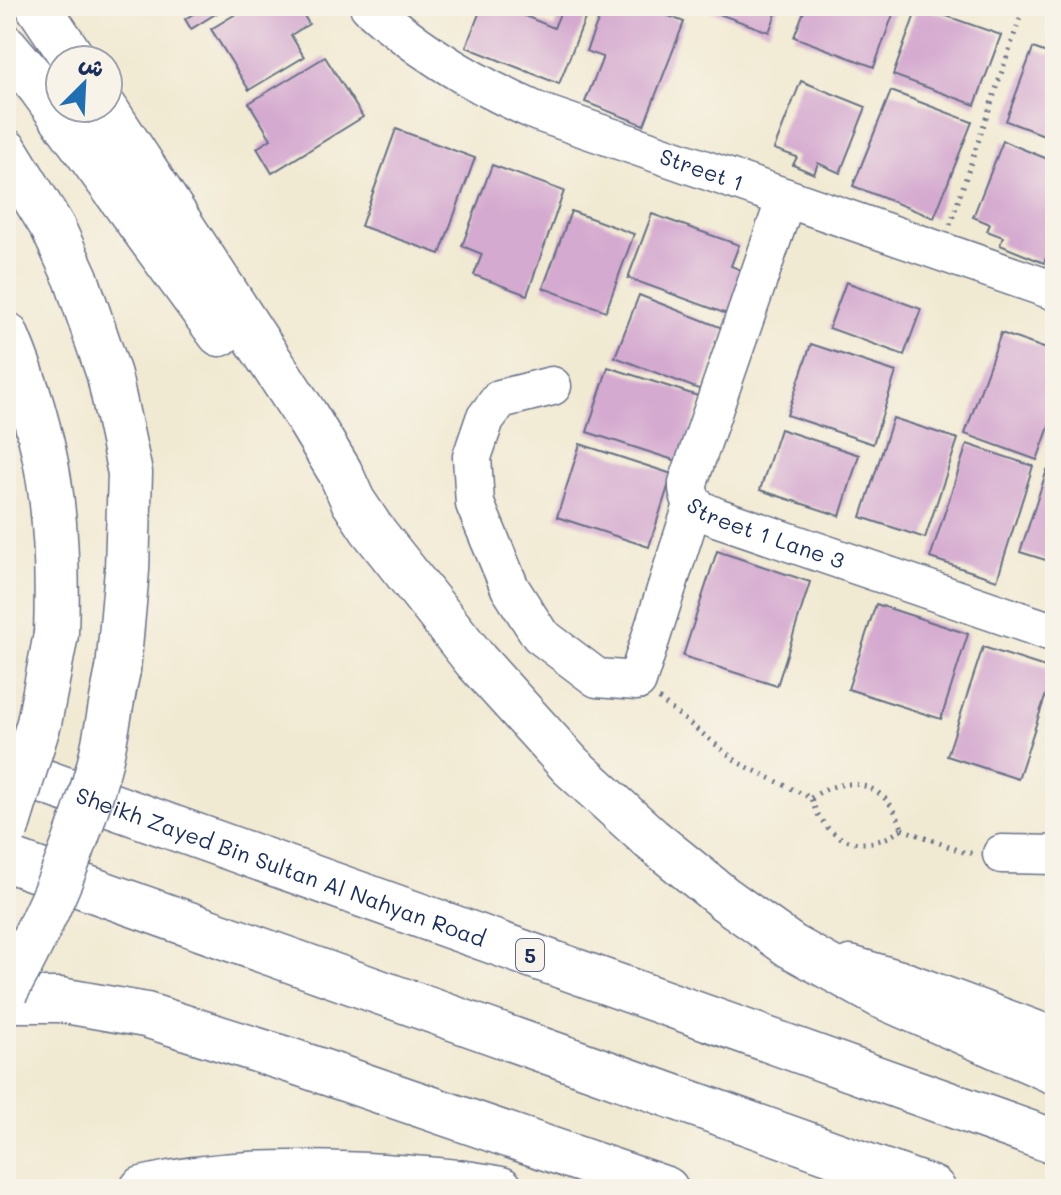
<svg xmlns="http://www.w3.org/2000/svg" width="1061" height="1195" font-family="Mali,'Playpen Sans Arabic',sans-serif">
  <rect width="100%" height="100%" fill="#f7f3e8"/>
  <filter id="ink" filterUnits="userSpaceOnUse"><feTurbulence type="fractalNoise" baseFrequency=".0125" numOctaves="2"/><feDisplacementMap in="SourceGraphic" scale="16" xChannelSelector="R" yChannelSelector="G"/><feConvolveMatrix kernelMatrix="1 2 1 2 8 2 1 2 1" color-interpolation-filters="sRGB"/></filter>
  <filter id="wash" filterUnits="userSpaceOnUse"><feTurbulence type="fractalNoise" baseFrequency=".006" numOctaves="4" result="noise"/><feDisplacementMap in="SourceGraphic" scale="32" xChannelSelector="R" yChannelSelector="G"/><feGaussianBlur stdDeviation="1.8" result="paint"/><feColorMatrix in="noise" values="0 0 0 0 0 0 0 0 0 0 0 0 0 0 0 0 0 1.4 0 .05"/><feComposite in="paint" operator="in"/></filter>
  <g filter="url(#wash)">
    <rect width="100%" height="100%" fill="#f1ead3"/>
    <g id="blocks">
      <g fill="#d5aad0">
        <polygon points="195,6 228,6 191,29 185,19 198,11"/>
        <polygon points="249,6 298,6 309,24 291,35 304,57 249,90 211,29"/>
        <polygon points="482,6 523,6 520,14 554,28 563,6 590,6 559,84 466,47"/>
        <polygon points="604,6 644,6 684,22 644,125 585,102 603,57 586,51"/>
        <polygon points="706,6 779,6 769,32 705,9"/>
        <polygon points="806,6 896,6 874,67 794,37"/>
        <polygon points="918,6 1001,35 975,105 893,75"/>
        <polygon points="1033,48 1055,56 1055,139 1006,121"/>
        <polygon points="325,57 363,117 272,173 257,148 271,139 249,103"/>
        <polygon points="801,81 866,107 840,173 818,163 814,174 793,165 797,157 774,149"/>
        <polygon points="891,91 972,122 934,218 853,186"/>
        <polygon points="396,129 475,158 440,254 361,226"/>
        <polygon points="1003,141 1055,162 1055,235 1044,263 1000,245 1003,237 987,231 990,224 973,217"/>
        <polygon points="492,165 564,191 527,295 474,275 482,254 462,246"/>
        <polygon points="571,211 634,234 606,311 543,288"/>
        <polygon points="652,214 739,245 731,266 751,274 735,317 628,278"/>
        <polygon points="846,282 921,309 904,355 829,328"/>
        <polygon points="639,295 725,329 701,390 615,357"/>
        <polygon points="1001,333 1055,352 1055,410 1037,460 965,434"/>
        <polygon points="811,344 896,372 873,444 787,415"/>
        <polygon points="608,367 701,397 680,462 587,432"/>
        <polygon points="893,418 958,439 925,538 861,517"/>
        <polygon points="780,429 859,455 840,516 760,490"/>
        <polygon points="580,444 672,474 649,547 557,517"/>
        <polygon points="967,444 1033,466 997,580 930,558"/>
        <polygon points="1047,470 1055,472 1055,563 1020,552"/>
        <polygon points="717,551 810,582 777,686 683,656"/>
        <polygon points="876,604 968,634 941,719 848,689"/>
        <polygon points="983,647 1054,670 1018,779 947,756"/>
      </g>
    </g>
  </g>
  <g filter="url(#ink)">
    <use href="#blocks" fill-opacity="0" stroke="#667087" stroke-width="2"/>
    <g fill="none" stroke-linecap="round" stroke-linejoin="round">
      <defs>
        <g id="minor">
          <path id="s1" d="M 369,6 C 420,52 475,85 538,112 L 1055,291"/>
          <path id="s2" d="M 786,198 L 688,483 C 687,505 701,511 719,518 L 1055,633"/>
          <polyline points="552,386 500,399 485,419 472,457 475,504 510,588 540,635 597,678 637,681 693,505"/>
          <polyline points="1002,854 1055,855"/>
          <polyline points="850,965 910,983 1055,1037"/>
        </g>
        <g id="highway">
          <polyline points="38,6 74,60"/>
          <polyline points="6,47 39,86 220,334"/>
          <polyline points="105,108 305,414 340,472 353,501 371,528 476,661 571,766 651,839 725,899 791,946 881,996 1055,1072"/>
          <polyline points="6,151 53,228 76,278 109,375 130,473 127,570 118,670"/>
          <path d="M 6,334 C 50,438 60,522 56,634"/>
          <path id="s3" d="M 6,768 L 1055,1142"/>
          <polyline points="6,859 933,1189"/>
          <polyline points="6,1000 60,1000 146,1015 295,1062 666,1189"/>
          <path d="M 142,1189 C 216,1171 291,1171 367,1175 C 412,1178 456,1180 501,1189"/>
        </g>
      </defs>
      <use href="#minor" stroke="#667087" stroke-width="41"/>
      <use href="#highway" stroke="#667087" stroke-width="47"/>
      <g stroke="#667087" stroke-width="5" stroke-dasharray="2 6" stroke-linecap="butt">
        <polyline points="950,225 1024,6"/>
        <path d="M 659,699 L 739,763 L 811,798 C 825,843 864,856 902,829"/>
        <path d="M 811,798 C 849,771 889,784 902,829"/>
        <polyline points="902,829 966,853 972,853"/>
      </g>
      <use href="#minor" stroke="#fff" stroke-width="38"/>
      <use href="#highway" stroke="#fff" stroke-width="44"/>
      <defs>
        <g id="highway-bridge">
          <polyline points="6,830 39,723 56,634"/>
          <path d="M 6,991 C 46,920 78,844 99,766 C 107,734 111,701 118,670"/>
        </g>
      </defs>
      <use href="#highway-bridge" stroke="#667087" stroke-width="47" stroke-linecap="butt"/>
      <use href="#highway-bridge" stroke="#fff" stroke-width="44"/>
    </g>
  </g>
  <g text-anchor="middle" dominant-baseline="central" stroke-width="8" stroke-linejoin="round" paint-order="stroke">
    <rect fill="#f7f3e8" stroke="#5d6a87" stroke-width="2" x="516" y="939" width="28" height="32" rx="6"/>
    <g font-size="20" font-weight="bold" fill="#1b2f5e">
      <text x="530" y="955">5</text>
    </g>
    <g font-size="22" fill="#1b2f5e" stroke="#f7f3e8">
      <text stroke="none"><textPath href="#s1" startOffset="374">Street 1</textPath></text>
      <text stroke="none"><textPath href="#s2" startOffset="402">Street 1 Lane 3</textPath></text>
      <text stroke="none"><textPath href="#s3" startOffset="292">Sheikh Zayed Bin Sultan Al Nahyan Road</textPath></text>
    </g>
  </g>
  <rect width="1061" height="1195" fill="none" stroke="#f7f3e8" stroke-width="32"/>
  <g transform="translate(84 84) rotate(24)"><circle r="38" fill="#f7f3e8" stroke="#9fa5b1" stroke-width="2"/>
  <path d="M0-6L14 30L0 20L-14 30Z" fill="#1f6fb2"/>
  <text y="-12" font-size="22" font-weight="bold" text-anchor="middle" fill="#1b2f5e">ش</text>
  </g>
</svg>
